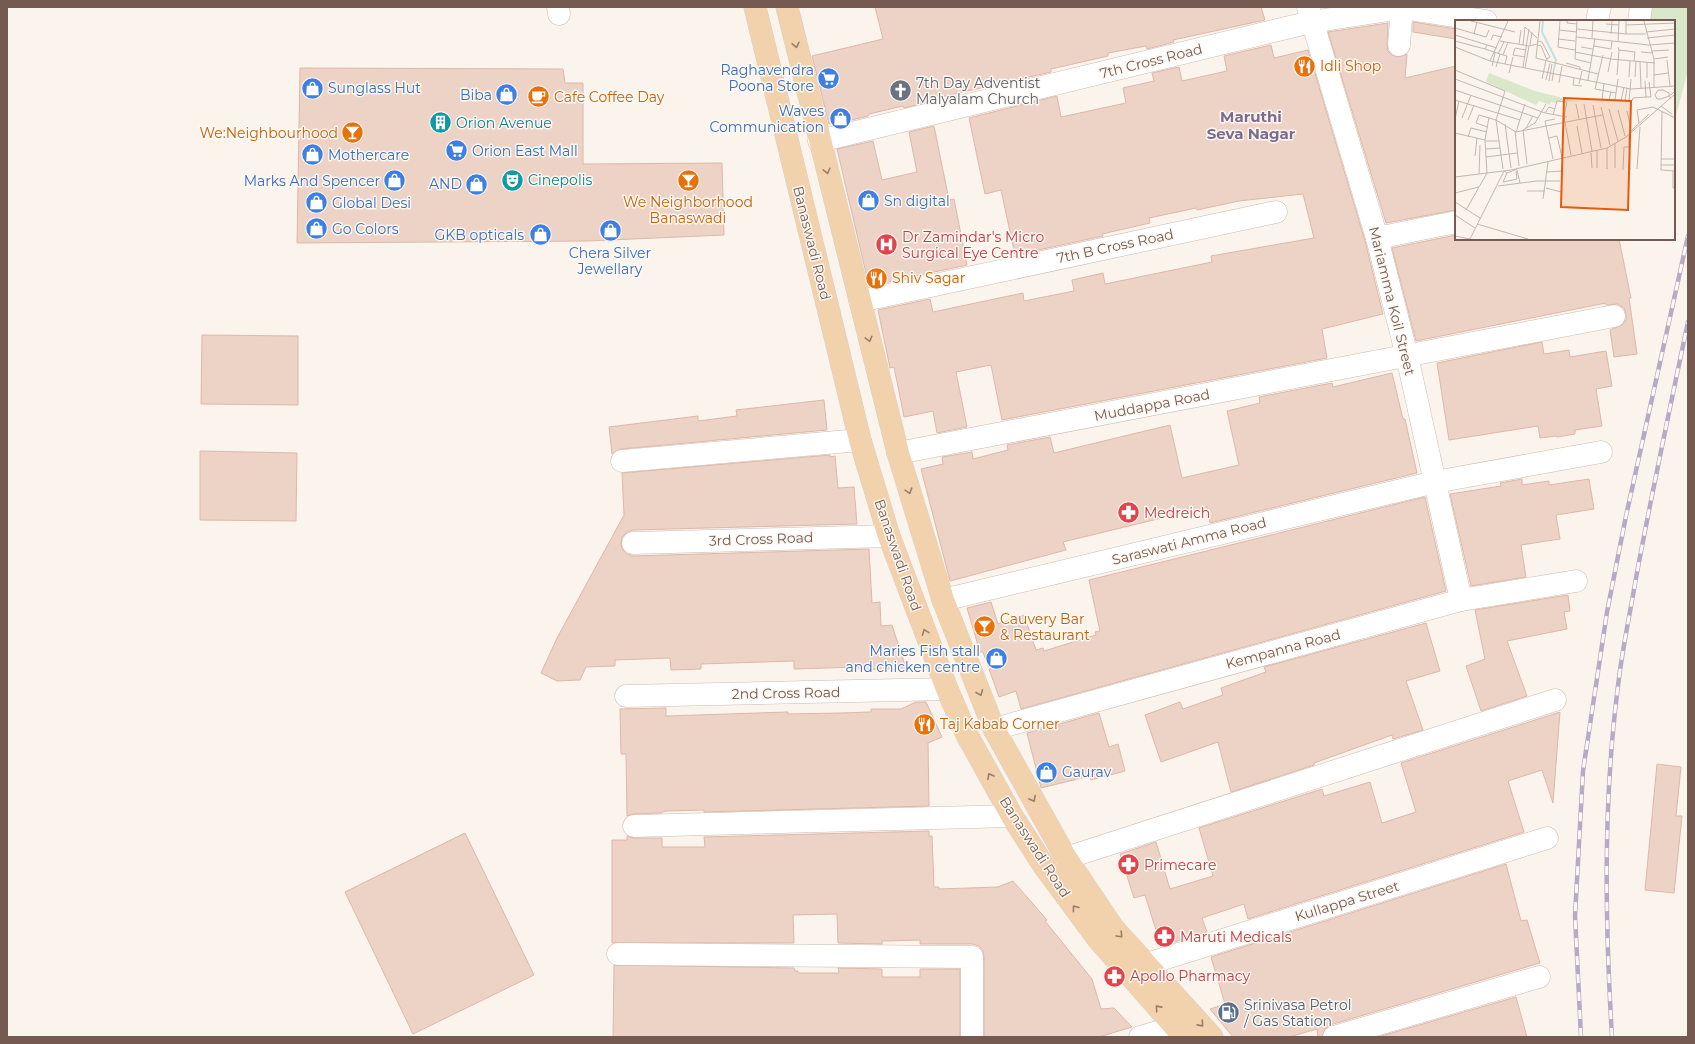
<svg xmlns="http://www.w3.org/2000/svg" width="1695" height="1044" font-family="Montserrat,sans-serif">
  <rect width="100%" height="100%" fill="#fbf4ec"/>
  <polygon fill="#d9e7cb" points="1648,7 1688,7 1688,70 1674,123 1674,21 1647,21"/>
  <g fill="#edd2c6" stroke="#deb8a8">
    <polygon points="875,7 1261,7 1265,20 1173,40 1174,42 1147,49 1146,46 1108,53 1108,56 1051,69 1051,72 928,100 929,102 904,108 903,106 869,114 868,116 832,125 832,123 829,124 812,56 883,39"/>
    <polygon points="1413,22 1456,29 1456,39 1413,32"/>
    <polygon points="1388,23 1387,44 1388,51 1392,55 1398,57 1407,54 1405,78 1456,66 1456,210 1386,223 1328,32"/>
    <polygon points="1271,45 1274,58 1308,50 1365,241 1383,314 1322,329 1327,358 1002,420 991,365 956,372 967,427 937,433 933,411 904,417 894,367 890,368 878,310 930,299 933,312 1023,293 1024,301 1074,291 1072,280 1103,273 1105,284 1212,262 1211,256 1314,238 1303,194 1239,201 1197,210 1196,208 1149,218 1150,223 1102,234 1103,236 1015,255 1001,190 985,194 969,118 1057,96 1061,117 1126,103 1123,88 1154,81 1152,73 1179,67 1182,81 1227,71 1224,56"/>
    <polygon points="300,68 563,69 565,83 583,83 583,164 722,163 724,235 587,241 297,243"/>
    <polygon points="934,126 949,200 954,199 967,265 869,286 837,149 873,141 882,180 917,172 909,132"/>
    <polygon points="1456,235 1456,239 1619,239 1631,298 1629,298 1637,354 1614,357 1610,330 1622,325 1626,320 1626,314 1624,308 1618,304 1606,305 1606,303 1416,341 1392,248"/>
    <polygon points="202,335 298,336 298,405 201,404"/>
    <polygon points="1542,342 1544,354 1569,350 1570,357 1606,351 1612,386 1596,389 1602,426 1575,430 1575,434 1557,437 1557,436 1540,438 1538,426 1449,440 1437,363"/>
    <polygon points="1392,373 1403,419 1405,419 1417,473 1210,523 1207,507 1063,542 1066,550 950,581 921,469 943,464 942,457 972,452 973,459 1008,450 1007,445 1050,437 1054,453 1170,425 1182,478 1239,465 1227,411 1260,403 1259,397 1332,383 1333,387"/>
    <polygon points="824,400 827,430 621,449 612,454 609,427 698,416 698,421 737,416 736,410"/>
    <polygon points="200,451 297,453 296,521 200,520"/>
    <polygon points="830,455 830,457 835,456 838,488 854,487 857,524 633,530 627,532 622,537 621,543 622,549 627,554 633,556 869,549 872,603 880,602 881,626 892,625 906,668 859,670 859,667 794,669 794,661 701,664 701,669 671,670 670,658 615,660 615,666 586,667 580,680 557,681 541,673 557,638 624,515 622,473"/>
    <polygon points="1522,479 1522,485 1549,481 1549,485 1589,479 1594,509 1556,515 1560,539 1521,545 1526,577 1471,586 1450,494 1501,486 1500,483"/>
    <polygon points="1425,497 1446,591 1021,709 1016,691 999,697 989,669 998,665 988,666 983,652 980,652 967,608 991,602 998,624 1024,615 1036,650 1043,648 1044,651 1096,635 1095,632 1100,631 1089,580"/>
    <polygon points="1568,595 1570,611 1564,612 1567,629 1507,641 1527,696 1481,711 1466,666 1485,659 1475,610"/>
    <polygon points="1426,623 1440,671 1406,681 1423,730 1393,739 1392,735 1314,763 1314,765 1231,792 1218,742 1161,762 1145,715 1180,702 1183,709 1223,695 1221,688 1266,672 1264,667"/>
    <polygon points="916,702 926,702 942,737 928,743 929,806 704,812 704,810 665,811 661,813 634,814 627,816 626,754 621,754 620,709 666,708 666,716 788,712 788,714 840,713 871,712 871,709 901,709"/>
    <polygon points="1560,712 1553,803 1542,770 1508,781 1524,832 1248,919 1244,904 1202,918 1207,932 1161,946 1145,895 1134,898 1120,854 1156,842 1170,889 1213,876 1199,828 1322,789 1324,796 1370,782 1382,823 1416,812 1401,763"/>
    <polygon points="1099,713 1109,747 1118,744 1125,771 1091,780 1090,776 1041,788 1027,733"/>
    <polygon points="1657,764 1681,767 1676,816 1682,816 1674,893 1645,890"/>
    <polygon points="929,831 929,836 932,836 934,887 939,887 939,889 998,887 1013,881 1047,920 1045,921 1092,979 1101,1009 1114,1008 1132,1027 1099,1037 984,1037 984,957 983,951 979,946 972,944 920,944 920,940 882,941 882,944 838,943 837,914 793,915 794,943 612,943 612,840 627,840 627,836 634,838 662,838 662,847 705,847 704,837"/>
    <polygon points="465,833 534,975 413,1034 345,892"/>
    <polygon points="1506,864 1521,921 1527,920 1540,963 1330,1025 1325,1029 1322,1037 1318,1037 1317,1029 1289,1037 1233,1037 1210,1009 1225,1004 1211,957"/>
    <polygon points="614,965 794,968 795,971 798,971 798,973 839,973 838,968 882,969 882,977 920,977 920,969 960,969 960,1037 613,1037"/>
    <polygon points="1516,997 1527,1037 1378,1037"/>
  </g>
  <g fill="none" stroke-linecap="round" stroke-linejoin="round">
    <defs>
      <g id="minor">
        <polyline points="558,7 559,14"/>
        <polyline points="1308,7 1377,238 1407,356 1461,600"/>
        <polyline points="1597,21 1600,7"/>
        <polyline points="1639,21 1641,7"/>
        <polyline points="1399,45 1402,7"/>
        <polyline points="819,141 1311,22 1402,8 1486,21"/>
        <polyline points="1377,238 1456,222"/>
        <polyline points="860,301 1276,212"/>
        <polyline points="898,453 1614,316"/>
        <polyline points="622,461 860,440"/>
        <polyline points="633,543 889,536"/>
        <polyline points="943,600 1435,482 1601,452"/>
        <polyline points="626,696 947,689"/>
        <polyline points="994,729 1461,600 1576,581"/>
        <polyline points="634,826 1012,816"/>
        <polyline points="1066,858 1555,700"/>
        <polyline points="618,954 972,957 972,1037"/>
        <polyline points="1147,964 1547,838"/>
        <polyline points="1140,1037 1175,1027"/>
        <polyline points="1334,1037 1539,977"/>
      </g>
      <g id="major">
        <polyline points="755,7 860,440 889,536 947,689 967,735 1012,816 1044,866 1098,939 1184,1037"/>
        <polyline points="787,7 898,453 943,600 994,729 1066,858 1113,928 1212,1037"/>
      </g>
    </defs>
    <use href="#minor" stroke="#ccbbb2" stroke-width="23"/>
    <use href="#major" stroke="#d8d1ce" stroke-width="23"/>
    <use href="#minor" stroke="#fff" stroke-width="22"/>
    <use href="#major" stroke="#f1d2ac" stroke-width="22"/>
    <defs>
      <g id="rail">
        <polyline points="1581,1037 1575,916 1583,771 1607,612 1626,516 1688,236"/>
        <path d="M 1612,1037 C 1605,920 1603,802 1618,686 C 1622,650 1630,614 1636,578 C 1652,492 1670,407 1688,322"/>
      </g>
    </defs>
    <use href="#rail" stroke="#b6aac4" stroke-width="4.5"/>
    <use href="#rail" stroke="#fdf8f2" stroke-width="3" stroke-dasharray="9" stroke-linecap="butt"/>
  </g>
  <defs><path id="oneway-chevron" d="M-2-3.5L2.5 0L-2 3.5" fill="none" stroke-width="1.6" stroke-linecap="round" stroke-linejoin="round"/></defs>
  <g stroke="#9a7e6c">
    <use href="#oneway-chevron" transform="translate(796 45) rotate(77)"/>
    <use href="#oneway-chevron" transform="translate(827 171) rotate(76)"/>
    <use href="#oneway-chevron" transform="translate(869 339) rotate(76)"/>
    <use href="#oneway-chevron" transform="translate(909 491) rotate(73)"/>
    <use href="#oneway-chevron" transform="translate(925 632) rotate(-111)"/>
    <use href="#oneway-chevron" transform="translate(980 693) rotate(68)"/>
    <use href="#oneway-chevron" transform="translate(990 776) rotate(-119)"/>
    <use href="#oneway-chevron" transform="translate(1033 799) rotate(61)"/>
    <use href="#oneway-chevron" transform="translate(1075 908) rotate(-127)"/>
    <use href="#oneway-chevron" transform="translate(1120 935) rotate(47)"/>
    <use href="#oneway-chevron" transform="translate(1158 1008) rotate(-132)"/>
    <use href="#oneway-chevron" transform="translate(1201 1024) rotate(48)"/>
  </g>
  <defs>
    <symbol id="restaurant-disc" viewBox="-11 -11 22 22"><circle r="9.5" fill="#e8710a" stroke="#fdf8f2"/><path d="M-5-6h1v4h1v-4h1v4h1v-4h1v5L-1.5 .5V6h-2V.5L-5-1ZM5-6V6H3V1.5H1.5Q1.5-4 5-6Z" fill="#fff"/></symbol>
    <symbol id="supermarket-disc" viewBox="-11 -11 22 22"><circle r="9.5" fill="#3f7fe0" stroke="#fdf8f2"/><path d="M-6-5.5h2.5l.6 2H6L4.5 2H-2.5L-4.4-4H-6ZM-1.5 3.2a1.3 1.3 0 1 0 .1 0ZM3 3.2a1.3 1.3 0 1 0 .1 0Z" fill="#fff"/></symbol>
    <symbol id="shop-disc" viewBox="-11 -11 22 22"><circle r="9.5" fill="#3f7fe0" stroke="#fdf8f2"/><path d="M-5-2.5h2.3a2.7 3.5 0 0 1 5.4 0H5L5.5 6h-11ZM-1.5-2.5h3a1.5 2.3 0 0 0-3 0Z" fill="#fff"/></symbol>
    <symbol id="church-disc" viewBox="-11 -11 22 22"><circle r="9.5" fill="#6b7280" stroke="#fdf8f2"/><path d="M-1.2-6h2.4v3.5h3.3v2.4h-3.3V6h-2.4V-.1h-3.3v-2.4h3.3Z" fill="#fff"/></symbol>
    <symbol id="cafe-disc" viewBox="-11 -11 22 22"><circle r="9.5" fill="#e8710a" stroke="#fdf8f2"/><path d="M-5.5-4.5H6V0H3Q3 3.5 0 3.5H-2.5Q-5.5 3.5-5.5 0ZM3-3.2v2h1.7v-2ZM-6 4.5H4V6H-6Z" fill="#fff"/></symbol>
    <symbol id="building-disc" viewBox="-11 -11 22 22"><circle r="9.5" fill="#0f9aa8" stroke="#fdf8f2"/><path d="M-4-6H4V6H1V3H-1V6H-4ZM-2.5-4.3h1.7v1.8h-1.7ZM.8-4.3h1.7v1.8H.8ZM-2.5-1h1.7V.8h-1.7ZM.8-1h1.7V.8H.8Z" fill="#fff"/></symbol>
    <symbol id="bar-disc" viewBox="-11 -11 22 22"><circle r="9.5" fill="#e8710a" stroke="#fdf8f2"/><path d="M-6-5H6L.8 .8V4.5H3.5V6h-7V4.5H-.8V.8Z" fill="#fff"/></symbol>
    <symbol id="theatre-disc" viewBox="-11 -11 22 22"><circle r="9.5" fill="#0f9aa8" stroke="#fdf8f2"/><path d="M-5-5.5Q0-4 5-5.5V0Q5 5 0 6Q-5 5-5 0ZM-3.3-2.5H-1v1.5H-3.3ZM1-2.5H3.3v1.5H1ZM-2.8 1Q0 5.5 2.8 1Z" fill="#fff"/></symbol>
    <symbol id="hospital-disc" viewBox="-11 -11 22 22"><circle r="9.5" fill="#e0444e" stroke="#fdf8f2"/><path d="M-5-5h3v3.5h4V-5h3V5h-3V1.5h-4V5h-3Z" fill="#fff"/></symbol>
    <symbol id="pharmacy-disc" viewBox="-11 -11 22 22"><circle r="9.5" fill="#e0444e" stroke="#fdf8f2"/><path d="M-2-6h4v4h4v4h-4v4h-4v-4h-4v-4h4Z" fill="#fff"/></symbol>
    <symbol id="fuel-disc" viewBox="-11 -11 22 22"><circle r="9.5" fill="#5c6f8a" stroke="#fdf8f2"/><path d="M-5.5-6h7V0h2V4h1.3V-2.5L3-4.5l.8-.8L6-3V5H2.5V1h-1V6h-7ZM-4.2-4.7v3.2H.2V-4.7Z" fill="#fff"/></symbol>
  </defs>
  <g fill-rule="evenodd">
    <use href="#restaurant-disc" x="1292" y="54" width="25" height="25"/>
    <use href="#supermarket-disc" x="816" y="66" width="25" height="25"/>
    <use href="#shop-disc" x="300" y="76" width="25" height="25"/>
    <use href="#church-disc" x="888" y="78" width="25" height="25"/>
    <use href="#shop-disc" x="494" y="82" width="25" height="25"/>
    <use href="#cafe-disc" x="526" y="84" width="25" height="25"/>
    <use href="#shop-disc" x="828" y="106" width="25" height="25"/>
    <use href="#building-disc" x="428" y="110" width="25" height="25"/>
    <use href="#bar-disc" x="340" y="120" width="25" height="25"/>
    <use href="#supermarket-disc" x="444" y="138" width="25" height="25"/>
    <use href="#shop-disc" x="300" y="142" width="25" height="25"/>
    <use href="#theatre-disc" x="500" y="168" width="25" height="25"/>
    <use href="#bar-disc" x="676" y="168" width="25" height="25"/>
    <use href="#shop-disc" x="382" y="168" width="25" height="25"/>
    <use href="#shop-disc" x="464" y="172" width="25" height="25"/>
    <use href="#shop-disc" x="856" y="188" width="25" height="25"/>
    <use href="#shop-disc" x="304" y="190" width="25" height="25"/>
    <use href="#shop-disc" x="304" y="216" width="25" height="25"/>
    <use href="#shop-disc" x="598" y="218" width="25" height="25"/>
    <use href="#shop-disc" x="528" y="222" width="25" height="25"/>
    <use href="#hospital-disc" x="874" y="232" width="25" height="25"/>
    <use href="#restaurant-disc" x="864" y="266" width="25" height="25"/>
    <use href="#pharmacy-disc" x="1116" y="500" width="25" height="25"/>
    <use href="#bar-disc" x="972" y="614" width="25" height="25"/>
    <use href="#shop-disc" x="984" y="646" width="25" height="25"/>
    <use href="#restaurant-disc" x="912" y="712" width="25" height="25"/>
    <use href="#shop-disc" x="1034" y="760" width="25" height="25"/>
    <use href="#pharmacy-disc" x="1116" y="852" width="25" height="25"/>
    <use href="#pharmacy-disc" x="1152" y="924" width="25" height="25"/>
    <use href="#pharmacy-disc" x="1102" y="964" width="25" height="25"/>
    <use href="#fuel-disc" x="1216" y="1000" width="25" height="25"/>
  </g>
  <g text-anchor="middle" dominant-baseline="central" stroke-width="3" stroke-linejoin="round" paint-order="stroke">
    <g font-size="14" fill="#745a51" stroke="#fdf8f2">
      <text transform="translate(1151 61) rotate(-14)">7th Cross Road</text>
      <text transform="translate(812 243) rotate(76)">Banaswadi Road</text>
      <text transform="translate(1115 246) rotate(-12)">7th B Cross Road</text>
      <text transform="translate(1392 301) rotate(76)">Mariamma Koil Street</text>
      <text transform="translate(1152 405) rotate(-11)">Muddappa Road</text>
      <text transform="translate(761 539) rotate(-2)">3rd Cross Road</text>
      <text transform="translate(1189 541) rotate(-14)">Saraswati Amma Road</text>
      <text transform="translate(898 555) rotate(71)">Banaswadi Road</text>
      <text transform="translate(1283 649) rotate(-15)">Kempanna Road</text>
      <text transform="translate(786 693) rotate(-1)">2nd Cross Road</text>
      <text transform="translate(1035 847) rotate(57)">Banaswadi Road</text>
      <text transform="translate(1347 901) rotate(-17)">Kullappa Street</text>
    </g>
    <g font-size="14" fill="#c56008" stroke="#fdf8f2" text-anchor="start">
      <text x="1320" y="66">Idli Shop</text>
      <text x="554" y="97">Cafe Coffee Day</text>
      <text x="338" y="133" text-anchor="end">We:Neighbourhood</text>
      <text x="688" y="202" text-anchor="middle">We Neighborhood<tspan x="688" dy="16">Banaswadi</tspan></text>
      <text x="892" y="278">Shiv Sagar</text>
      <text x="1000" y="619">Cauvery Bar<tspan x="1000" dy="16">&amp; Restaurant</tspan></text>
      <text x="940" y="724">Taj Kabab Corner</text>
    </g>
    <g font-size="14" fill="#366cbe" stroke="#fdf8f2" text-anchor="end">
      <text x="814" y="70">Raghavendra<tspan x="814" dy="16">Poona Store</tspan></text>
      <text x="328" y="88" text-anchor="start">Sunglass Hut</text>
      <text x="492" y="95">Biba</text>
      <text x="824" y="111">Waves<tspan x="824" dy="16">Communication</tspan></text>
      <text x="472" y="151" text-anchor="start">Orion East Mall</text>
      <text x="328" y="155" text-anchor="start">Mothercare</text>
      <text x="380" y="181">Marks And Spencer</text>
      <text x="462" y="184">AND</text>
      <text x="884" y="201" text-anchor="start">Sn digital</text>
      <text x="332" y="203" text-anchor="start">Global Desi</text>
      <text x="332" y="229" text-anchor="start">Go Colors</text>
      <text x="524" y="235">GKB opticals</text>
      <text x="610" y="253" text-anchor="middle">Chera Silver<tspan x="610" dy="16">Jewellary</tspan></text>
      <text x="980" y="651">Maries Fish stall<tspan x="980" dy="16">and chicken centre</tspan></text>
      <text x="1062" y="772" text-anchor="start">Gaurav</text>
    </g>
    <g font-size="14" fill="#5b616d" stroke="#fdf8f2" text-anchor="start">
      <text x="916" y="83">7th Day Adventist<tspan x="916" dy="16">Malyalam Church</tspan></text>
    </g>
    <g font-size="14" fill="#0d838f" stroke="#fdf8f2" text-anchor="start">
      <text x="456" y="123">Orion Avenue</text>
      <text x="528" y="180">Cinepolis</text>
    </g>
    <g font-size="14" fill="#be3a42" stroke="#fdf8f2" text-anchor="start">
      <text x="902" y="237">Dr Zamindar's Micro<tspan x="902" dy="16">Surgical Eye Centre</tspan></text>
      <text x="1144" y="513">Medreich</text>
      <text x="1144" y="865">Primecare</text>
      <text x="1180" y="937">Maruti Medicals</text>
      <text x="1130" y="976">Apollo Pharmacy</text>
    </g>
    <g font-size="14" fill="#4e5e75" stroke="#fdf8f2" text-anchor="start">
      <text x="1244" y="1005">Srinivasa Petrol<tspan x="1244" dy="16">/ Gas Station</tspan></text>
    </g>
    <g font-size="15" font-weight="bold" fill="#7f698e" stroke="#fdf8f2">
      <text x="1251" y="116">Maruthi<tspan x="1251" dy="17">Seva Nagar</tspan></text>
    </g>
  </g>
  <g transform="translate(1455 20)">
    <rect width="220" height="220" fill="#fbf4ec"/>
    <path d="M 34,53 L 80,71 L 124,82 L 102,81 L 101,83 L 96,82 L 95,85 L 84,81 L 81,85 L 31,62 Z" fill="#d9e7cb"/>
    <path fill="none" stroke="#c2e1e3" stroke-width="2" d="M 88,1 L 87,12 L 101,40 L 99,49"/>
    <path fill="none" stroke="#c5b6ae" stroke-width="1" d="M 16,1 L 60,12M 85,1 L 81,38 L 143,54M 105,1 L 103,27 L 120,30M 112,1 L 112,3 L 122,4M 122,1 L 120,39 L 136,43M 171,1 L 171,14 L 191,14M 189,1 L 199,39 L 199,67M 151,4 L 164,5M 171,5 L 220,3M 0,8 L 31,17 L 34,10M 122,9 L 171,14M 104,10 L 122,12M 191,12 L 220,9M 19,14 L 22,2M 156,14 L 157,1M 0,15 L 42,28M 121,17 L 194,25 L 220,23M 137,18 L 138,1M 192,18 L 220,15M 103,19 L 120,21M 36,20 L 38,15 L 47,17M 0,21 L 30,29 L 32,25M 45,21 L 74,26 L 82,24M 82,21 L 87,22 L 95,37 L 92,39M 163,22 L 164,1M 64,24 L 66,10M 68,25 L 70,7 L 82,18M 75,25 L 77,12M 82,25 L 86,26 L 92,40M 139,26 L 156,29 L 157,21M 0,27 L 35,41 L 176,69 L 220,66M 126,27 L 138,29M 163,27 L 164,30 L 180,32 L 179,41M 30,29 L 48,35 L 53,22M 197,31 L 214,30M 120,32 L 156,39 L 200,43M 186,32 L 198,33M 43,34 L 49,22M 48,35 L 52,36 L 50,44M 148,35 L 140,69 L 161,73M 70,37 L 58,35 L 60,28 L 71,30M 199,39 L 213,37M 212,40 L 215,66M 35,41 L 53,1M 185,42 L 186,68M 111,43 L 125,47 L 125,50M 37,46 L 40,33M 41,47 L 45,34M 68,47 L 74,9M 70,48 L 74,26M 0,50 L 50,71 L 41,100 L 48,149M 153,52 L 157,32M 54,53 L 58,37M 162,55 L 164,30M 199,55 L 213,53M 174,57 L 175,41M 180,57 L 181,41M 119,58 L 118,65 L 127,66M 192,58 L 192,42M 0,59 L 90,93 L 112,97M 87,59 L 91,40M 91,60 L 95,43M 133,60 L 140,18M 94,61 L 97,44M 97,61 L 99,49M 104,63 L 107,46M 124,64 L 127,51M 0,70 L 83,98M 156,72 L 154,80 L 177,81 L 178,78 L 191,77 L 190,61M 191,77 L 196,77 L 194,62M 215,78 L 215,77 L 214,75 L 214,73 L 208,70 L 203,70 L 200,75 L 202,79 L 206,79 L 214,76 L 215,75 L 217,74 L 220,71M 0,80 L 65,100M 147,80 L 149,63M 160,80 L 163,59M 166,81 L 169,67M 170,81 L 172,68M 174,81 L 176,59M 121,84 L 124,99M 129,84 L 137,131M 138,85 L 146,128M 206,86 L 217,94M 146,87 L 155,125M 154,89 L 163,121M 163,90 L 170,116M 172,91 L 176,109M 207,91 L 206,150 L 220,151M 90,93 L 94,87 L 100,89M 98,95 L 102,81 L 112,82 L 109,97 L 116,135M 7,98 L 16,75M 0,99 L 4,81M 13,100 L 19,85M 184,103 L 182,90 L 198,87 L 220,98M 50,104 L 56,148M 122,106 L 127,133M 33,107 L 21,103 L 24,95 L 41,100 L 61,112 L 147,95M 71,108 L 78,96M 60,111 L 64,146M 176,111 L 194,94M 61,112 L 70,84M 0,113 L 30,120M 174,115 L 175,150M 13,117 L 16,108 L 32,112M 94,118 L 102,116 L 107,137M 30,121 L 44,121M 31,129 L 45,128M 136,133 L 137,148M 20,136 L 22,118M 31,137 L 62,133M 98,139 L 90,101 L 100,99M 206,139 L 220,139M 72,144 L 68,110 L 80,103 L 91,84M 206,145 L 220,145M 142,148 L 142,131M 160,148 L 160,124M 152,149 L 152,128M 182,149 L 185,107M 62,150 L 65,163M 168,150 L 169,127 L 176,127M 218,151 L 218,168 L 220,168M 92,152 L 108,151M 52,153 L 48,162 L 62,159 L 61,151M 24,154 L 25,125M 0,157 L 56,150 L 152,128 L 171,117 L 220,74M 43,166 L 82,161 L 105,161M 91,168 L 106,172M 72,171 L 90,171M 0,173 L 24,167M 88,179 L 93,142M 0,182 L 25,198M 11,190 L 32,153 L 30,120 L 34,97M 0,195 L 20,208M 22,204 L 73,219M 0,216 L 15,219M 15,219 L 49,151 L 52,153 L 62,149"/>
    <path fill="#e8590c" fill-opacity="0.15" stroke="#e8590c" stroke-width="2" d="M 109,78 L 176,81 L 173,190 L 106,187 Z"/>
    <rect width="220" height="220" fill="none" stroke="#745a51" stroke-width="2"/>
  </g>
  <rect width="1695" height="1044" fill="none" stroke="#745a51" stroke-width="16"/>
</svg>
